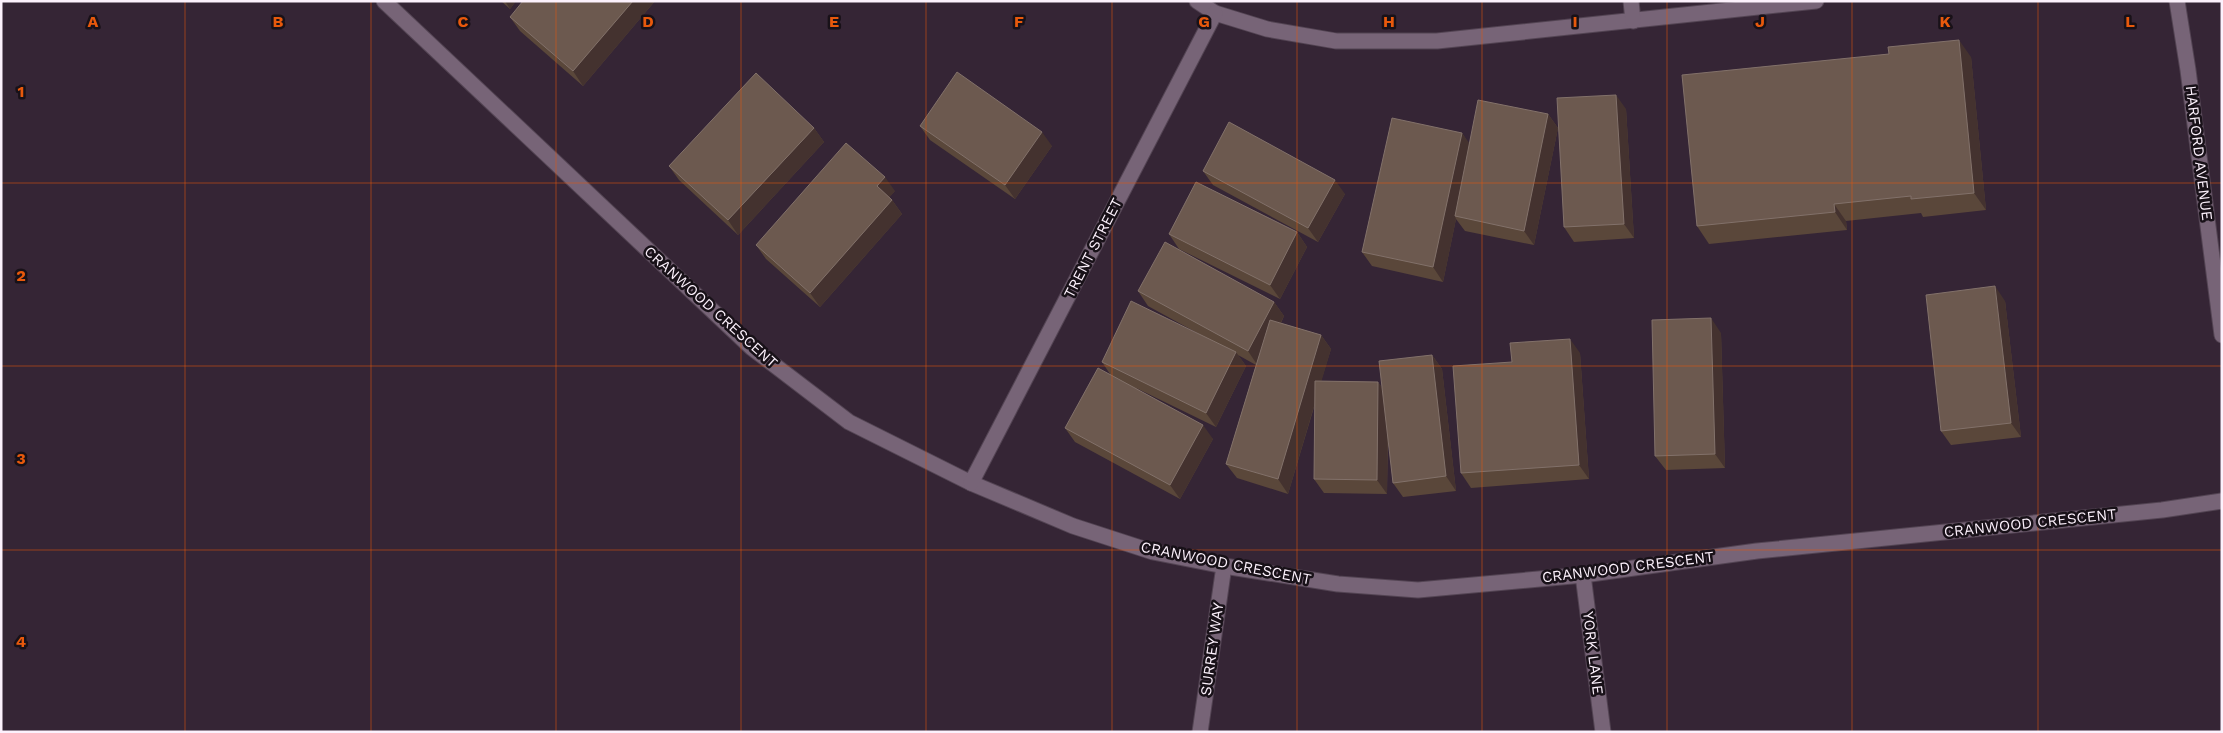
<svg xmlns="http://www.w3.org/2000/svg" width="2223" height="733" font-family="'Work Sans',sans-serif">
  <rect width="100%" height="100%" fill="#352535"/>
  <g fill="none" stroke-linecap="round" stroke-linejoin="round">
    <defs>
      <g id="minor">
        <polyline points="384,1 752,348 849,422 971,483 1073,526 1153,552 1224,566 1338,584 1418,590 1583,575 1757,551 2162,510 2222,501"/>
        <polyline points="1197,1 1215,13 1267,29 1336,41 1437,41 1816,1"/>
        <polyline points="1631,1 1633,21"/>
        <polyline points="2177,1 2188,70 2222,335"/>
        <polyline points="971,483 1215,13"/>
        <polyline points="1583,575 1603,732"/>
        <polyline points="1200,732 1224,566"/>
      </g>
    </defs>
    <use href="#minor" stroke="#534453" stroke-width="17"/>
    <use href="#minor" stroke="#776477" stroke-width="15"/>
  </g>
  <g fill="#5a473a">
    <polygon points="501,1 516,1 510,9"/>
    <polygon points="655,1 583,86 520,31 510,17"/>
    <polygon points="1971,57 1986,210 1923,217 1921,213 1846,221 1847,230 1709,244 1697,226"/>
    <polygon points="1626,109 1634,238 1574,242 1564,227"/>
    <polygon points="1548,114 1558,128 1534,245 1465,231 1456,219 1443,282 1372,266 1362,252 1462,133 1469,144"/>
    <polygon points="920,126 1052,146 1015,199 930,140"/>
    <polygon points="814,128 824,142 738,235 679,180 669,166"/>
    <polygon points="1203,171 1345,194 1318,242 1213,185"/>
    <polygon points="895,191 889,197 892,200 902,214 820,307 766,259 756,245"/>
    <polygon points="1297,232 1307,247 1280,299 1179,249 1169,234"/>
    <polygon points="1138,291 1274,302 1284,316 1281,323 1321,335 1331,349 1321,381 1378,382 1382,388 1432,355 1442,369 1456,491 1403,497 1393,483 1388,434 1387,494 1324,493 1314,479 1315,404 1288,494 1237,478 1226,464 1256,365 1238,355 1246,366 1216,427 1136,388 1213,439 1180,499 1075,442 1065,428 1110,374 1102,362 1199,334 1148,306"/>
    <polygon points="2005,301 2021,437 1951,445 1941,431"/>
    <polygon points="1721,333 1725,468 1666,470 1655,456"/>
    <polygon points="1580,353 1589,479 1471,488 1461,473 1512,362"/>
  </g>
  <g fill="#44322f">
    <polygon points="505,1 516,1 510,9"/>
    <polygon points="633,1 655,1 583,86 573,71"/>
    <polygon points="1959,40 1971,57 1986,210 1974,193"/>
    <polygon points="1616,95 1626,109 1634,238 1624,224"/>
    <polygon points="1548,114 1558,128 1534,245 1524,231"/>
    <polygon points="814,128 824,142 738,235 728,220"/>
    <polygon points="1042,132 1052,146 1015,199 1005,185"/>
    <polygon points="1462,133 1472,147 1455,216 1456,219 1443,282 1433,267"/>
    <polygon points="885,177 895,191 887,200 877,186"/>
    <polygon points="1335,180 1345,194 1318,242 1308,228"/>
    <polygon points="892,200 902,214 820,307 810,293"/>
    <polygon points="1834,204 1846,221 1847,230 1835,212"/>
    <polygon points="1297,232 1307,247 1280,299 1270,285"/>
    <polygon points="1995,286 2005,301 2021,437 2011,423"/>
    <polygon points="1274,302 1284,316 1258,366 1248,351"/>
    <polygon points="1711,318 1721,333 1725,468 1715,454"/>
    <polygon points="1321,335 1331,349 1288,494 1278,479"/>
    <polygon points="1570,339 1580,353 1589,479 1579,465"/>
    <polygon points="1236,352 1246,366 1216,427 1206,413"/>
    <polygon points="1432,355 1442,369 1456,491 1446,476"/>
    <polygon points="1378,382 1388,396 1387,494 1377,480"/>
    <polygon points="1203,425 1213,439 1180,499 1170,485"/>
  </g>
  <g fill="#6c594f" stroke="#82716a">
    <polygon points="523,1 633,1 573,71 510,17"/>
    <polygon points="1959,40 1974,193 1911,199 1911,196 1834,204 1835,212 1697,226 1682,75 1889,54 1888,47"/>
    <polygon points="957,72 1042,132 1005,185 920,126"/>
    <polygon points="756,73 814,128 728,220 669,166"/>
    <polygon points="1616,95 1624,224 1564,227 1557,98"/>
    <polygon points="1478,100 1548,114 1524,231 1455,216"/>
    <polygon points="1392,118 1462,133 1433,267 1362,252"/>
    <polygon points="1229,122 1335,180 1308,228 1203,171"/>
    <polygon points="846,143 885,177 877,186 892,200 810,293 756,245"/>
    <polygon points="1196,182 1297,232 1270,285 1169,234"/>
    <polygon points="1165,242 1274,302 1248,351 1138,291"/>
    <polygon points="1995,286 2011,423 1941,431 1926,295"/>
    <polygon points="1131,301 1236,352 1206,413 1102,362"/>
    <polygon points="1711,318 1715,454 1655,456 1652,320"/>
    <polygon points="1270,320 1321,335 1278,479 1226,464"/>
    <polygon points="1570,339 1579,465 1461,473 1453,366 1512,362 1510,343"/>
    <polygon points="1432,355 1446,476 1393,483 1379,361"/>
    <polygon points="1098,368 1203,425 1170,485 1065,428"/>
    <polygon points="1315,381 1378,382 1377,480 1314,479"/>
  </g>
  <path fill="none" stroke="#e8590c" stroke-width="1" stroke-opacity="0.55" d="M 185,1 L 185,732M 371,1 L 371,732M 556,1 L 556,732M 741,1 L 741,732M 926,1 L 926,732M 1112,1 L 1112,732M 1297,1 L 1297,732M 1482,1 L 1482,732M 1667,1 L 1667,732M 1852,1 L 1852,732M 2038,1 L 2038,732M 1,183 L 2222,183M 1,366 L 2222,366M 1,550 L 2222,550"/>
  <g text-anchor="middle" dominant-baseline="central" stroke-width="5" stroke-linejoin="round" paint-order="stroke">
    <g font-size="15" fill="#fcf1fc" stroke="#181118">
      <text transform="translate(2199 153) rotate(83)">HARFORD AVENUE</text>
      <text transform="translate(1093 248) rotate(-63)">TRENT STREET</text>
      <text transform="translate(711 307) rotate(42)">CRANWOOD CRESCENT</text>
      <text transform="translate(2030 523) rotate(-6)">CRANWOOD CRESCENT</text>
      <text transform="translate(1226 563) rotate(11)">CRANWOOD CRESCENT</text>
      <text transform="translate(1628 567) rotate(-7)">CRANWOOD CRESCENT</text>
      <text transform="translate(1212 649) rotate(-82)">SURREY WAY</text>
      <text transform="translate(1593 653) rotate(83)">YORK LANE</text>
    </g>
  </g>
  <g font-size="16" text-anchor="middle" font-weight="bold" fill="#e8590c" stroke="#181118" stroke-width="5" stroke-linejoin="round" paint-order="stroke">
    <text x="93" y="27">A</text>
    <text x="278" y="27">B</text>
    <text x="463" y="27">C</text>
    <text x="648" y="27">D</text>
    <text x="834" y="27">E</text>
    <text x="1019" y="27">F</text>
    <text x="1204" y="27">G</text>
    <text x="1389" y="27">H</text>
    <text x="1575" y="27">I</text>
    <text x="1760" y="27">J</text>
    <text x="1945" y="27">K</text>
    <text x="2130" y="27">L</text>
    <text x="21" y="97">1</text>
    <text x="21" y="281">2</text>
    <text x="21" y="464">3</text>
    <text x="21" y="647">4</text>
  </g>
  <rect width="2223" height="733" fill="none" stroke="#fcf1fc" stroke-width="5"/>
</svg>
